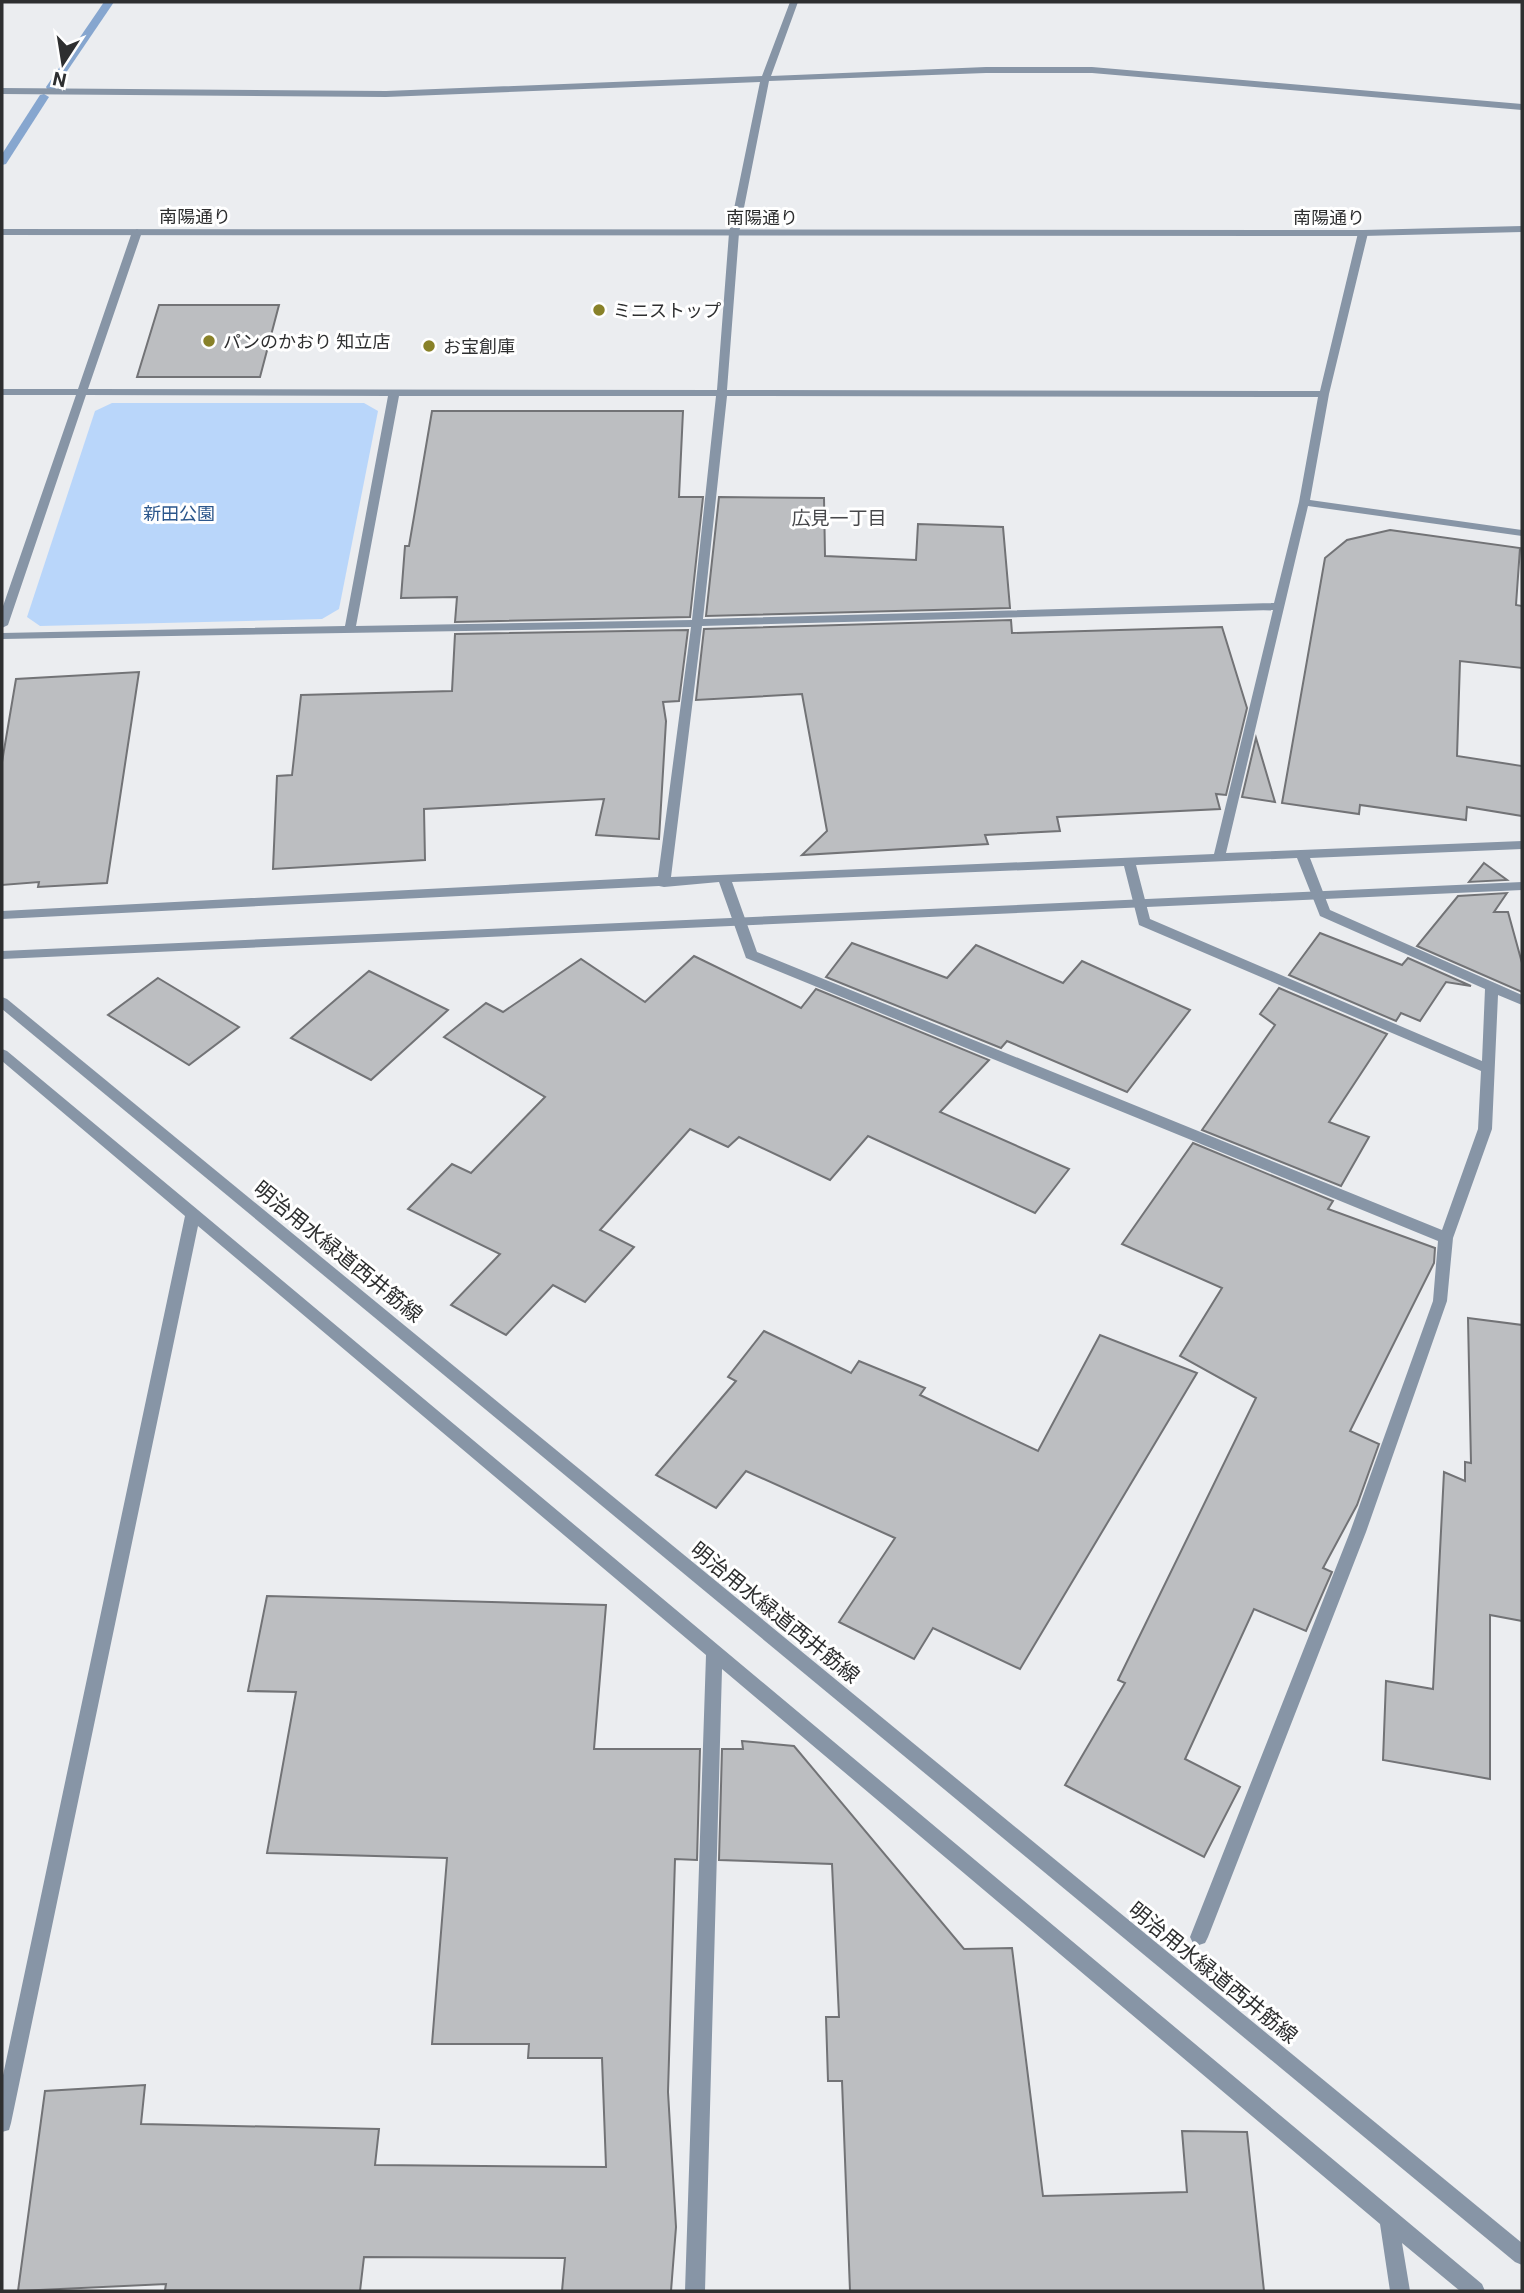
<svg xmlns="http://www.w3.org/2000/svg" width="1524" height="2293" font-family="Roboto,'Noto Sans JP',sans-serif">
  <rect width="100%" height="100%" fill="#ebedf0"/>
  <polygon fill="#b9d6fa" points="112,403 364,403 378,411 339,609 322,619 40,626 27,617 95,411"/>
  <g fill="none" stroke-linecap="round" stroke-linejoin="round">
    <g fill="#86a6cf" fill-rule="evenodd">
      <polygon points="104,2 114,2 55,89 47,89 46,87"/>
      <polygon points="44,94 49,97 6,164 2,165 2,154 40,95"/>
    </g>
  </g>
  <g fill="#bcbec1" stroke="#727376" stroke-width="2">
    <polygon points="159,305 279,305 260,377 137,377"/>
    <polygon points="432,411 683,411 679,497 703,497 690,617 455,622 457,597 401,598 405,546 409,546"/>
    <polygon points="719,497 824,498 825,556 916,560 918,524 1003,527 1010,608 706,616"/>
    <polygon points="1390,530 1520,548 1516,605 1522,606 1522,668 1460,661 1457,756 1522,766 1522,816 1467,807 1466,820 1360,805 1359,814 1282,803 1325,558 1347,540"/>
    <polygon points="1011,620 1012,633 1222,627 1247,708 1226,795 1216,794 1220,809 1057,817 1060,831 985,835 988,844 802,855 827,831 802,694 696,700 704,629"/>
    <polygon points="688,630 679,701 663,702 666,721 659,839 596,835 604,799 424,809 425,860 273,869 277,776 292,775 301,695 452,691 455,634"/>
    <polygon points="139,672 107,883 38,887 39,882 2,885 2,762 16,679"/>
    <polygon points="1256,738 1275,802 1242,797"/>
    <polygon points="1484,863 1507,880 1469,882"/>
    <polygon points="1507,893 1494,912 1508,912 1522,963 1522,992 1417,946 1458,896"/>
    <polygon points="1320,933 1402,965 1408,958 1471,986 1446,982 1420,1021 1401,1013 1396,1021 1289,975"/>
    <polygon points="852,943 947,978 976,945 1063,983 1082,961 1190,1010 1127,1092 1007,1041 1001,1048 826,977"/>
    <polygon points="694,956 801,1008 816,989 989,1060 940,1112 1069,1169 1035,1213 868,1136 830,1180 739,1137 728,1147 690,1129 600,1230 634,1247 585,1302 553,1285 506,1335 451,1305 500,1254 408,1209 452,1164 471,1173 545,1097 444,1037 486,1003 503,1012 581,959 645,1002"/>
    <polygon points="369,971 448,1010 371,1080 291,1038"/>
    <polygon points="158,978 239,1027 189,1065 108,1015"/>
    <polygon points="1279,988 1387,1034 1329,1122 1369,1137 1341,1186 1202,1130 1275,1025 1260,1014"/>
    <polygon points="1193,1143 1333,1201 1328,1209 1435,1248 1434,1263 1350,1431 1379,1444 1357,1505 1323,1568 1332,1572 1306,1631 1254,1609 1185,1759 1240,1787 1204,1857 1065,1785 1125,1683 1118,1680 1256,1398 1180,1356 1222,1288 1122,1244"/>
    <polygon points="1468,1318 1522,1325 1522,1621 1490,1615 1490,1779 1383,1760 1386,1681 1433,1689 1444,1472 1465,1481 1465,1462 1471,1463"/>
    <polygon points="764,1331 851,1373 859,1361 925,1388 920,1395 1038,1451 1100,1335 1197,1373 1020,1669 933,1628 914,1659 839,1622 895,1538 746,1471 716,1508 656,1475 736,1381 728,1377"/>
    <polygon points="267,1596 606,1605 594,1749 700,1749 697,1860 675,1859 668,2092 676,2227 671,2291 562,2291 565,2258 364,2257 360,2291 165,2290 166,2284 18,2291 45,2091 145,2085 141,2124 379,2129 375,2165 606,2167 602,2058 528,2058 529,2044 432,2044 447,1858 267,1853 296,1692 248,1691"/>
    <polygon points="742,1741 794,1746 964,1949 1012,1948 1043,2196 1187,2192 1182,2131 1247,2132 1264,2291 850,2291 842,2081 828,2081 826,2017 839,2017 832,1864 719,1860 722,1749 743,1749"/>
  </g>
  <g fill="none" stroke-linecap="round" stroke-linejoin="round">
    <g fill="#8795a6" fill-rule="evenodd">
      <polygon points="1522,882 1522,890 2,959 2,951"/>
      <polygon points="2,997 7,999 1522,2243 1522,2265 1515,2262 2,1009"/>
    </g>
    <g fill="#8795a6" fill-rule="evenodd">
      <path d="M 790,2 L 798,2 L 771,76 L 986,67 L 1092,67 L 1522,104 L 1522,110 L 1092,73 L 986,73 L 769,81 L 739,233 L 727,390 L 1320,391 L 1358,233 L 1366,231 L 1368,233 L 1329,394 L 1310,500 L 1522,530 L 1522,536 L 1308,506 L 1226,853 L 1522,841 L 1522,849 L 1310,858 L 1330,910 L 1522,995 L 1522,1005 L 1498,995 L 1492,1129 L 1453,1238 L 1447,1301 L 1366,1532 L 1208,1937 L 1205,1943 L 1199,1945 L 1193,1943 L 1190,1937 L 1350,1532 L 1433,1301 L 1438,1241 L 746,958 L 719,882 L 664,887 L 659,886 L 2,919 L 2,911 L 658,877 L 691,627 L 2,639 L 2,633 L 345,626 L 388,396 L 86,395 L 8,625 L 2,628 L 2,609 L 76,395 L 2,395 L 2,389 L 78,389 L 132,232 L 137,229 L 142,232 L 88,389 L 717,390 L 729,233 L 760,82 L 386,97 L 2,94 L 2,88 L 386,91 L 762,76 ZM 399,396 L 716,396 L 692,620 L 356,626 ZM 727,396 L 1318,397 L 1299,502 L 1274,603 L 703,619 ZM 1273,610 L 1214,854 L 671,877 L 702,626 ZM 1297,858 L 1320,916 L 1485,989 L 1482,1061 L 1150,919 L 1136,865 ZM 1124,866 L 1139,925 L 1481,1071 L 1478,1129 L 1442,1230 L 757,952 L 732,882 Z"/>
      <polygon points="2,1049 7,1051 198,1210 1482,2284 1485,2291 1460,2291 1402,2243 1410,2291 1390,2291 1380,2224 722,1669 705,2291 685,2291 706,1655 198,1226 11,2123 9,2130 2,2132 2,2080 185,1216 2,1061"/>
    </g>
    <polygon fill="#8795a6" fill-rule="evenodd" points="1522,226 1522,232 1363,236 2,235 2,229 1363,230"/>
  </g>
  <g fill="#888128" stroke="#fff" stroke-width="2.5">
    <circle cx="599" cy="310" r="7"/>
    <circle cx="209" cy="341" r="7"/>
    <circle cx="429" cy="346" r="7"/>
  </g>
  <g text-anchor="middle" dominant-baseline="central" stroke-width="6" stroke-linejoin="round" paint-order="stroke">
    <g font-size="18" fill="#2e2f30" stroke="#fff">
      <text x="195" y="216">南陽通り</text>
      <text x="762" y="217">南陽通り</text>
      <text x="1329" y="217">南陽通り</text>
    </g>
    <g font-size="18" fill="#2e2f30" stroke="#fff" text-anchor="start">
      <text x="613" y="310">ミニストップ</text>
      <text x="223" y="341">パンのかおり 知立店</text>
      <text x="443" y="346">お宝創庫</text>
    </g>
    <g font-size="18" fill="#2c578c" stroke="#fff">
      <text x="179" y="513">新田公園</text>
    </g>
    <g font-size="19" fill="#47484b" stroke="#fff">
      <text x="839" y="518">広見一丁目</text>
    </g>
    <g font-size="21" fill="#2e2f30" stroke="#fff">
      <text transform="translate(338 1252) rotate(39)">明治用水緑道西井筋線</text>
      <text transform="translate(775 1613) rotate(39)">明治用水緑道西井筋線</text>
      <text transform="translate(1213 1973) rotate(39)">明治用水緑道西井筋線</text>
    </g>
  </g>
  <rect width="1524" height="2293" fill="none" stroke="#2e2f30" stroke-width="7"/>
  <g transform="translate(63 63) rotate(192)" stroke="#ffffff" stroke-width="5" paint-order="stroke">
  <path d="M0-5L12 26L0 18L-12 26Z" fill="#2e2f30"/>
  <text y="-10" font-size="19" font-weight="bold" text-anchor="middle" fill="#2e2f30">N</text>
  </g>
</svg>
